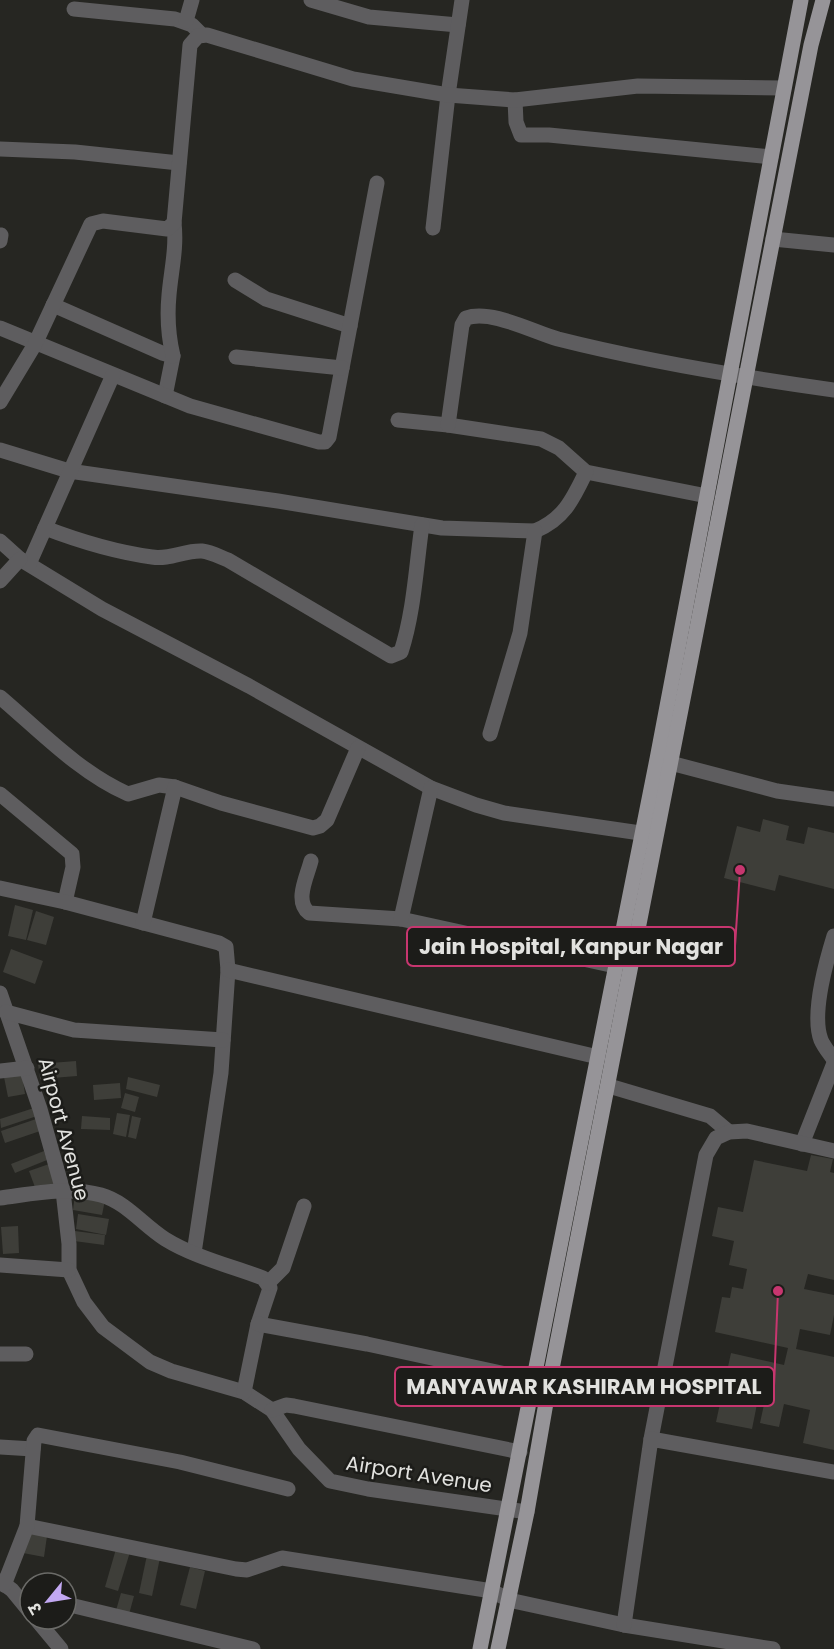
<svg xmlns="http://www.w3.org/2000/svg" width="834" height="1649" font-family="Poppins,'Noto Sans Devanagari',sans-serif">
  <rect width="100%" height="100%" fill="#262622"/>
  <g fill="#3e3e39">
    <polygon points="763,819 789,826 786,840 804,844 808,827 834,833 834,889 779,875 775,891 724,878 737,826 760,832"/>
    <polygon points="15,905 33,910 26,940 8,936"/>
    <polygon points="36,911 54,917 46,945 27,940"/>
    <polygon points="11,949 43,961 35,984 3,972"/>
    <polygon points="76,1061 77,1076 40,1079 38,1064"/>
    <polygon points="22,1074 25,1094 8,1097 4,1077"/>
    <polygon points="128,1077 160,1085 157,1097 126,1089"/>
    <polygon points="120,1083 121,1098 94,1100 93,1085"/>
    <polygon points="125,1093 139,1097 135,1112 121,1108"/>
    <polygon points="37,1107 40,1115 1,1128 0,1119"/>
    <polygon points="117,1113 130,1115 126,1137 113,1134"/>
    <polygon points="82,1116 110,1118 110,1130 81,1129"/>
    <polygon points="132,1116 141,1118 136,1139 128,1137"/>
    <polygon points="39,1118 43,1130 5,1143 1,1131"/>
    <polygon points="44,1151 47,1160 15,1173 11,1164"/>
    <polygon points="811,1155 833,1159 830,1172 834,1173 834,1280 808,1274 804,1289 834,1295 834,1315 830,1335 800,1329 796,1349 834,1357 834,1450 803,1443 810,1410 784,1404 779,1427 760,1423 765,1400 758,1399 752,1429 716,1422 731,1353 784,1365 788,1348 715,1332 722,1297 730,1298 732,1287 743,1289 747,1269 729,1265 734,1241 712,1236 718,1207 743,1212 754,1160 807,1171"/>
    <polygon points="52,1163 59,1182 36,1190 29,1171"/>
    <polygon points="75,1194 105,1200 102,1215 73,1210"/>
    <polygon points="78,1214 109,1219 106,1235 76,1229"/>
    <polygon points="18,1226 19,1253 3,1254 1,1227"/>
    <polygon points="75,1231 105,1235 104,1245 74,1241"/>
    <polygon points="26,1533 47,1536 44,1557 23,1553"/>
    <polygon points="116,1549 130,1552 118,1591 105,1587"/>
    <polygon points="147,1555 160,1558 152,1596 139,1593"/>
    <polygon points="190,1567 205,1571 196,1609 180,1605"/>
    <polygon points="121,1593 134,1596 128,1618 115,1614"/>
  </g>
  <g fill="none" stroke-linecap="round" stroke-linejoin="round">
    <g stroke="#5e5d5f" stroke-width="15">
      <polyline points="311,0 369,17 458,25"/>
      <polyline points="74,9 175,19 192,25 202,35"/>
      <polyline points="186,21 192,0"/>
      <polyline points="515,100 516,122 521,135 549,135 771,157"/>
      <polyline points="0,149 75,152 179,163"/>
      <polyline points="433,228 448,95 462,0"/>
      <polyline points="773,239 834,245"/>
      <polyline points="0,241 1,235"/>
      <polyline points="235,280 266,299 350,326"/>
      <polyline points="53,305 162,353 173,356 165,396"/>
      <polyline points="0,328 190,406 319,442 325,442 329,437 377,183"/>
      <path d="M 173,356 C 168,335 167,316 169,295 C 171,271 177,248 174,223"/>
      <polyline points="236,357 342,368"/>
      <polyline points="0,402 35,344 91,224 103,221 167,229 174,223 190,45 198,36 207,35 353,79 448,95 515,100 638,86 784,88"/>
      <polyline points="398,420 448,425 541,439 559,448 586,472 707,496"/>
      <path d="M 448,425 L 462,325 L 466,318 C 491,309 533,332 558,339 C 649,362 741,377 834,390"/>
      <path d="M 0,450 L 69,471 L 278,501 L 442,528 L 535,531 C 564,519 573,499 586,472"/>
      <path d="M 45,528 C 79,541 115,552 152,557 C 170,560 185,550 202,551 C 211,552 220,557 228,560 L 391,656 L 401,652 C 414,612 416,567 422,525"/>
      <polyline points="0,541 20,559 102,609 249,686 431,788 476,805 504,813 654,835"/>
      <polyline points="29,564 113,375"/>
      <polyline points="0,581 20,559"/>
      <path d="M 0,697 C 40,731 80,773 128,794 L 159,785 L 175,787 L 221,803 L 313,828 L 320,826 L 327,820 L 358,748"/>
      <polyline points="490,734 520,633 535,531"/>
      <polyline points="659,760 777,791 834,799"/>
      <polyline points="0,794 72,854 73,867 65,902"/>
      <path d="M 311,861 C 307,877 294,901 309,913 L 401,919 L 615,966"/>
      <polyline points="0,888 65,902 219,943 226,947 228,970 221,1073 194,1253"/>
      <polyline points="401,919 431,788"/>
      <polyline points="143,923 175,787"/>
      <path d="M 834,936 C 826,962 811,1014 821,1040 C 824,1047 830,1054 834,1060"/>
      <polyline points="228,970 598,1057"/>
      <polyline points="0,993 40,1109 63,1191 69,1244 69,1270 84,1302 103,1327 150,1362 171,1371 244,1392 272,1410 299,1449 330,1481 368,1489 527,1512"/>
      <polyline points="6,1012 74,1030 223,1040"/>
      <polyline points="0,1071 27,1068"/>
      <polyline points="609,1086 710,1116 729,1132"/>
      <polyline points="802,1144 834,1063"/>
      <path d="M 0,1198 C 32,1194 69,1186 101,1195 C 126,1202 143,1225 165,1239 C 194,1257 231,1266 263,1278 L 270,1288 L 258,1324 L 244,1392"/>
      <polyline points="0,1265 69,1270"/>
      <polyline points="268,1283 283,1268 304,1206"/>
      <polyline points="258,1324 367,1344 534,1380"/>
      <polyline points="0,1354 26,1354"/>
      <polyline points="272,1410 286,1405 294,1406 520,1452"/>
      <polyline points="651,1439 706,1155 716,1138 729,1132 747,1131 834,1151"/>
      <polyline points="0,1447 33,1449"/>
      <polyline points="27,1526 236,1569 247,1570 282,1558 492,1591 509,1600 624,1625 773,1649"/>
      <polyline points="0,1581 12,1590 30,1612"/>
      <polyline points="4,1585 27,1526 34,1441 38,1435 180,1462 288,1489"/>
      <polyline points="66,1604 253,1649"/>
      <polyline points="36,1619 61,1649"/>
      <polyline points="624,1625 651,1439 834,1472"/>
    </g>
    <g stroke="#969498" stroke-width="15">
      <polyline points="480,1649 657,759 801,0"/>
      <polyline points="498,1649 527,1512 551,1374 811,45 823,0"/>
    </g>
  </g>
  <g text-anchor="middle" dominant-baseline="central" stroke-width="5" stroke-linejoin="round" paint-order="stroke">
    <g font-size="20" fill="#e2e2df" stroke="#1c1c19">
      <text transform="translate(64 1129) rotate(75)">Airport Avenue</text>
      <text transform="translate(419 1474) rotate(9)">Airport Avenue</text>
    </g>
  </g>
  <path fill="none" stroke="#c7366f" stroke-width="2" d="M740 870L735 946M778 1291L774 1386"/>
  <g fill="#c7366f" stroke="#1c1c19" stroke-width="2">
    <circle cx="740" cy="870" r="6"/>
    <circle cx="778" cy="1291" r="6"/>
  </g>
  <g fill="#1c1c19" stroke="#c7366f" stroke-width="2">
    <rect x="407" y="927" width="328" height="39" rx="6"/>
    <rect x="395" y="1367" width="379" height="39" rx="6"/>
  </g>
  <g font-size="21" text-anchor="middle" font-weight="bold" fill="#e2e2df">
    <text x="571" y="954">Jain Hospital, Kanpur Nagar</text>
    <text x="584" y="1394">MANYAWAR KASHIRAM HOSPITAL</text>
  </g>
  <g transform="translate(48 1601) rotate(240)"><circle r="28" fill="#1c1c19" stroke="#6b6b68" stroke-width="1.5"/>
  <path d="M0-4.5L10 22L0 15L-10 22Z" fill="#c2a8f2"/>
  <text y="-9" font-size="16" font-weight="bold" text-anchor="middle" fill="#e2e2df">उ</text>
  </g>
</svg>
